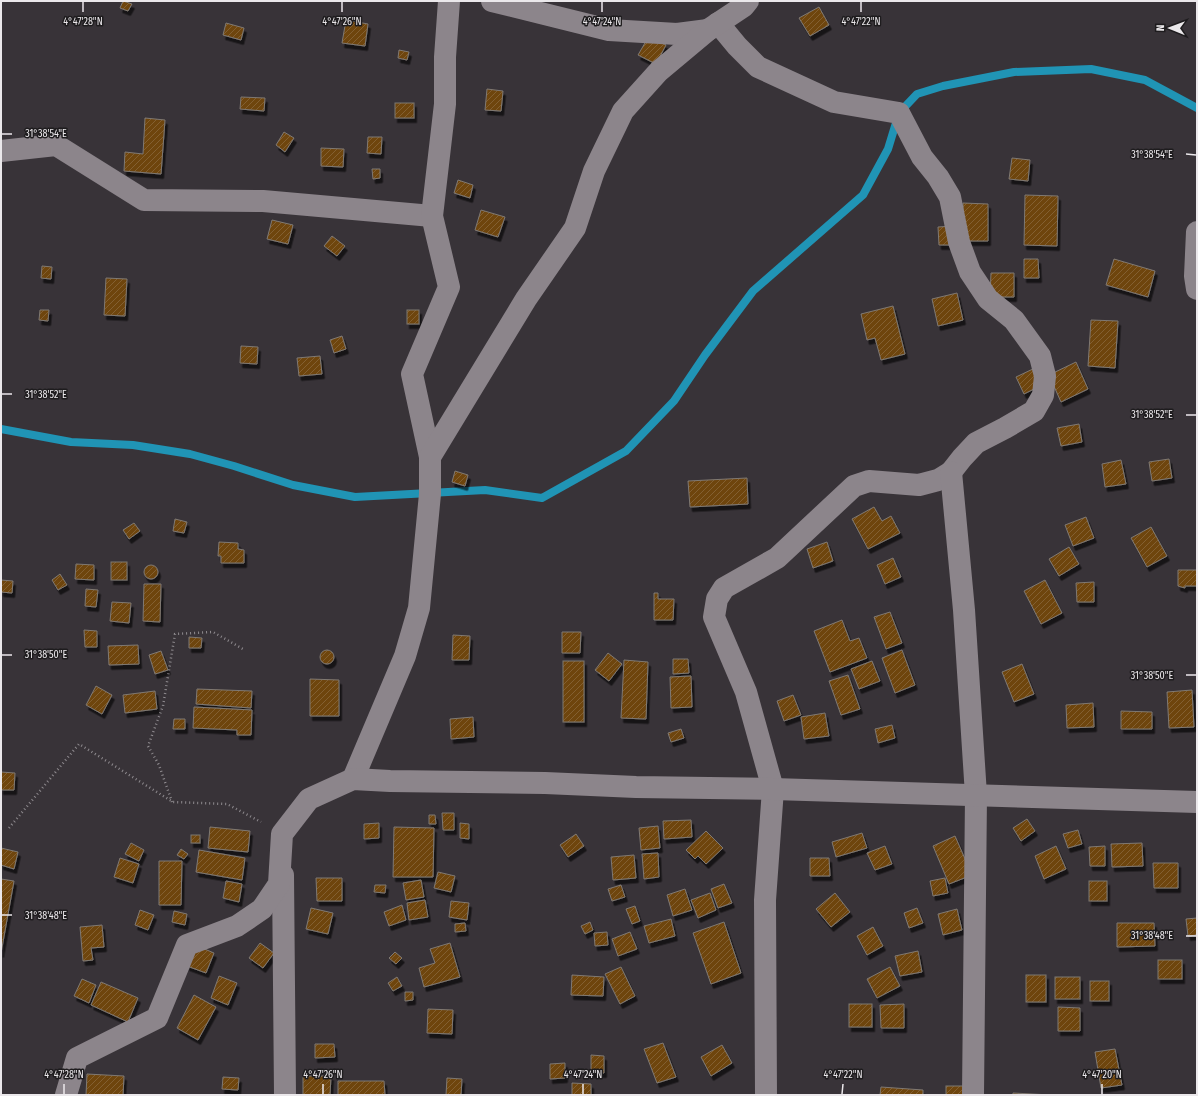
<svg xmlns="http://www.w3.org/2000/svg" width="1198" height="1096" font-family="'Fira Sans Condensed',sans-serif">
  <defs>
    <pattern id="building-hatch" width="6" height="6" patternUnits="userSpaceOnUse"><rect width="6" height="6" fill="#6e450f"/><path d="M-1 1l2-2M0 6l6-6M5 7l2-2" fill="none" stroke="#836032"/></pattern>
    <filter id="shadow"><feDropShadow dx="2.5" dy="4.5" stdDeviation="0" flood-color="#0009"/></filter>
  </defs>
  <rect width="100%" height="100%" fill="#383338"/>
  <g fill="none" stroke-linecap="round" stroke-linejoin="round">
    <polyline stroke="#2094b5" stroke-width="8" points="1,429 71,442 133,445 190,454 234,466 293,485 355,497 485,490 542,498 626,451 674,401 705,355 753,291 863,195 888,149 899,113 917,94 943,86 1014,72 1091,69 1145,80 1197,108"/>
  </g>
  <g fill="url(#building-hatch)" stroke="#7f7973" filter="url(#shadow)">
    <polygon points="123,1 132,4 128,11 120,8"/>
    <polygon points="819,7 829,25 810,36 799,18"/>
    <polygon points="346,20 368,24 365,46 342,43"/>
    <polygon points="226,23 244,28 241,40 223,35"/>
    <polygon points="649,36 666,45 656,64 638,55"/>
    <polygon points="399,50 409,52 407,60 398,58"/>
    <polygon points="487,89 503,91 501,111 485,110"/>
    <polygon points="241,97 265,98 264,111 240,109"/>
    <rect x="395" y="103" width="19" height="15"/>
    <polygon points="145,118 165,120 161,174 124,171 125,152 143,154"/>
    <polygon points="284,132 294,138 285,152 276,145"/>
    <polygon points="368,137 382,137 381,154 367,153"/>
    <polygon points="321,148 344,149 343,167 321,166"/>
    <polygon points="1012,158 1030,160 1028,181 1009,179"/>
    <polygon points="372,169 380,169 380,178 373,179"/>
    <polygon points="458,180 473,185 470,198 454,193"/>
    <polygon points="1025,195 1058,196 1057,246 1024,245"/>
    <polygon points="963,203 988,204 988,241 962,241"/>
    <polygon points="481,210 505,217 498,237 475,230"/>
    <polygon points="272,220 293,225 288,244 267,239"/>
    <polygon points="954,226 955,245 939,245 938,227"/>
    <polygon points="332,236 345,246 337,256 324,246"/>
    <polygon points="1024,259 1038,259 1039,278 1024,278"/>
    <polygon points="1114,259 1155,271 1148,297 1106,285"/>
    <polygon points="42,266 52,267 51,279 41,278"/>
    <polygon points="991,273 1014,273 1014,297 990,297"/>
    <polygon points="106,278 127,279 125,316 104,315"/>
    <polygon points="957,293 963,320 938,326 932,299"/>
    <polygon points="893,306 905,354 881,360 875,338 867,340 861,314"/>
    <polygon points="40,310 49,310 48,321 39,320"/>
    <rect x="407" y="310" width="12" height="14"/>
    <polygon points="1091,320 1118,321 1115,368 1088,366"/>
    <polygon points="342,336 346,349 334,353 330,340"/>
    <polygon points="241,346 258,347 257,364 240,363"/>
    <polygon points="320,356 322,374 299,376 297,358"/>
    <polygon points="1076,362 1088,389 1061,402 1049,375"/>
    <polygon points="1035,368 1042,385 1024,394 1016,377"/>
    <polygon points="1079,424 1082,442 1061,446 1057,428"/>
    <polygon points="1169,459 1172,478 1152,481 1149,462"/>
    <polygon points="1121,460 1126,484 1105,487 1102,464"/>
    <polygon points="455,471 468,475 465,486 452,482"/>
    <polygon points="747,478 748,504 690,507 688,481"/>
    <polygon points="874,507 882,521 891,516 900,533 868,549 852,519"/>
    <polygon points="1086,517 1094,538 1073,546 1065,525"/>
    <polygon points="175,519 187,522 184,533 173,531"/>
    <polygon points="134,523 140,531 129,539 123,530"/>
    <polygon points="1151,527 1167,556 1147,567 1131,538"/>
    <polygon points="219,542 238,543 238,549 244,550 244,563 221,563 221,556 218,556"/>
    <polygon points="827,542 833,561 813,568 807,549"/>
    <polygon points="1069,547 1079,564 1059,576 1049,559"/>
    <polygon points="893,558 901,577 885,584 877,565"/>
    <rect x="111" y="562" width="16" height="18"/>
    <polygon points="76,564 94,565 94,580 75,579"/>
    <circle cx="151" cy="572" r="7"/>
    <polygon points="1178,570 1197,570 1197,586 1185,586 1185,588 1178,586"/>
    <polygon points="60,574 67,585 58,590 52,580"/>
    <polygon points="1,580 13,581 12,593 1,592"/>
    <polygon points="1045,580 1062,613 1041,624 1024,591"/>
    <polygon points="1094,582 1094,602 1077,602 1076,583"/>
    <polygon points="144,584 161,584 160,622 143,621"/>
    <polygon points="86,589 98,590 96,607 85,606"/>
    <polygon points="654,593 658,593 658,599 674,599 673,620 654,620"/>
    <polygon points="112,602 131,603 129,623 110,621"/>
    <polygon points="890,612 902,643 886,649 874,617"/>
    <polygon points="842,620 850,641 859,638 867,658 830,672 814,631"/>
    <polygon points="84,630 97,631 97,647 85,647"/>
    <polygon points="562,632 581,632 580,653 562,653"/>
    <polygon points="453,635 470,636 469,660 452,660"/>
    <polygon points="189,637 202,638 201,648 189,648"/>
    <polygon points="138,645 139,664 109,665 108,646"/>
    <polygon points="902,650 915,685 895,693 882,658"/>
    <circle cx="327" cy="657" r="7"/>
    <polygon points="161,651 168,670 155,674 149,655"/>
    <polygon points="608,653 622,664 609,681 595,670"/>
    <polygon points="673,659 688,659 689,673 673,674"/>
    <polygon points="624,660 648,662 646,719 621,718"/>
    <rect x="563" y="661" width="21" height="61"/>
    <polygon points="872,661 880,681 859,689 851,669"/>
    <polygon points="1022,664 1034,694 1014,702 1002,672"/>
    <polygon points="848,675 860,709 841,715 829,681"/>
    <polygon points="691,676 692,707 671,708 670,677"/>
    <polygon points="310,679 339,680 339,716 310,716"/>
    <polygon points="96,686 112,695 102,714 86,705"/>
    <polygon points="197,689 252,691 251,708 196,704"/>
    <polygon points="1192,690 1194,727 1169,728 1167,692"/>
    <polygon points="155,691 157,709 125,713 123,695"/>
    <polygon points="793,695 801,715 784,721 777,701"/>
    <polygon points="1093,703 1094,727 1067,728 1066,705"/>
    <polygon points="194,707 252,710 251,735 237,735 237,730 193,728"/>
    <polygon points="1121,711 1152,712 1152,729 1121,729"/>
    <polygon points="825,713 829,736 804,739 801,717"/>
    <polygon points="473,717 474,737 451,739 450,719"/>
    <polygon points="174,719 185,719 185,729 173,729"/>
    <polygon points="892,725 895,738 878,743 875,729"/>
    <polygon points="681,729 684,738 671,742 668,733"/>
    <polygon points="1,772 15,773 14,790 1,790"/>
    <polygon points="442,813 454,813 454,830 443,830"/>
    <polygon points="429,815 435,815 436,824 429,824"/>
    <polygon points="1027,819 1035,831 1021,841 1013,828"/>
    <polygon points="691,820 692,837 664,839 663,821"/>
    <polygon points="379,823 379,838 364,839 364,824"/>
    <polygon points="460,823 469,824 469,839 460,838"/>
    <polygon points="658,826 660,848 641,850 639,828"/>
    <polygon points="210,827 250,831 248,852 208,848"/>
    <polygon points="394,827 434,828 433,877 393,877"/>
    <polygon points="1078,830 1082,844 1068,848 1063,834"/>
    <polygon points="706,831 723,848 706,864 698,856 695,859 686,850"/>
    <polygon points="862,833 867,848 836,857 832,842"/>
    <polygon points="576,834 584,846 568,857 560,845"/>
    <rect x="191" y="835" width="9" height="8"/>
    <polygon points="955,836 972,875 949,884 933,846"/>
    <polygon points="131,843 144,850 139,861 125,854"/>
    <polygon points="1142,843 1143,866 1112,867 1111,844"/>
    <polygon points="885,846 892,864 875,870 867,853"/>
    <polygon points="1056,846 1066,869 1044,879 1035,856"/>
    <polygon points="1105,846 1105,866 1090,866 1089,847"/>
    <polygon points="1,848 18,852 14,869 1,865"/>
    <polygon points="181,849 188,854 184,859 177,855"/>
    <polygon points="199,850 245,858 242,880 196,872"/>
    <polygon points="658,853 659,877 644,879 642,854"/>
    <polygon points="634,855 636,878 613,880 611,857"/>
    <polygon points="120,858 139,864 133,883 114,877"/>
    <polygon points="810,858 829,858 830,876 810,876"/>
    <polygon points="159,861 182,861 181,905 159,905"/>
    <polygon points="1153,863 1178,863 1178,888 1154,888"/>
    <polygon points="438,872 455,876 451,892 434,888"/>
    <polygon points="316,878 342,878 342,901 317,901"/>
    <polygon points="945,878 948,893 933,896 930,881"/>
    <polygon points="1,879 14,881 1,953"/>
    <polygon points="421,880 424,897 406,900 403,883"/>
    <polygon points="226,881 242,884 239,902 223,898"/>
    <rect x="1089" y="881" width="18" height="20"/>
    <polygon points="724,884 732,903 718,908 711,889"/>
    <polygon points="375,885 386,885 385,893 374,892"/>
    <polygon points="621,885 625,897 612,901 608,889"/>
    <polygon points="685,889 692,910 673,916 667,895"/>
    <polygon points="710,893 716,910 698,918 691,900"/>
    <polygon points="835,893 850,912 831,927 816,909"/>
    <polygon points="425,900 428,917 409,920 407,903"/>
    <polygon points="451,901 469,903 467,920 449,917"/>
    <polygon points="402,905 406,920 389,926 384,912"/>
    <polygon points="635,906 640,921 632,924 626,909"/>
    <polygon points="311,908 333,913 328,934 306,929"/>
    <polygon points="917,908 923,923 909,928 904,913"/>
    <polygon points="957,909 962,930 943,935 938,914"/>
    <polygon points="140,910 154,915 148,930 135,925"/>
    <polygon points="174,911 187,914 185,925 172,922"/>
    <polygon points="1197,918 1197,935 1188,936 1186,919"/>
    <polygon points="671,919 675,936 649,943 644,926"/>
    <polygon points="590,922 593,930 585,934 581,926"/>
    <polygon points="724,922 741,973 711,984 693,933"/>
    <polygon points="465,923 466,931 455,932 455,924"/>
    <polygon points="1117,923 1154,923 1155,946 1117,947"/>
    <polygon points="102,925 104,947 91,948 93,960 83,961 80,927"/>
    <polygon points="873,927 883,946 867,955 857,936"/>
    <polygon points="607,932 608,945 595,946 594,933"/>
    <polygon points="630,932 637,949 618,956 612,939"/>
    <polygon points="260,943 274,953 263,968 249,958"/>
    <polygon points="450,943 460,977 424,987 419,968 435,963 430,949"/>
    <polygon points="195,945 214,953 206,973 187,966"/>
    <polygon points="918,951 922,972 900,976 895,956"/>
    <polygon points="395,952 402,958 396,964 389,958"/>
    <rect x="1158" y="960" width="24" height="19"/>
    <polygon points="621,967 635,996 620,1004 605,974"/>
    <polygon points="890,967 900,986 877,998 867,979"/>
    <polygon points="572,975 604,977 603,996 571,995"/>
    <rect x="1026" y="975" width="20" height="27"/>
    <polygon points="219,976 237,983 228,1005 211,998"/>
    <polygon points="397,977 402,986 393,991 388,983"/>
    <rect x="1055" y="977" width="25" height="22"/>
    <polygon points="82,979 96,985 89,1003 74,996"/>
    <rect x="1090" y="981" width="19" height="20"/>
    <polygon points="101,982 138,998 128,1022 91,1005"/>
    <polygon points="405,992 413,992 413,1000 405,1001"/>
    <polygon points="194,995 216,1007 198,1040 177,1028"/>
    <rect x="849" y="1004" width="23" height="23"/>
    <polygon points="904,1004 904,1028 881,1028 880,1005"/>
    <polygon points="1058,1007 1080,1008 1080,1031 1058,1031"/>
    <polygon points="428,1009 453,1010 452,1034 427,1033"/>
    <polygon points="663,1043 676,1077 657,1083 644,1049"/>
    <polygon points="315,1044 334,1044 335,1057 315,1058"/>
    <polygon points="722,1045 732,1063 711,1076 701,1057"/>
    <polygon points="1115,1049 1122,1085 1101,1088 1095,1052"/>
    <polygon points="591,1055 604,1056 604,1073 591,1073"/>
    <polygon points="565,1063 565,1078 550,1079 550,1064"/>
    <polygon points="87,1074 124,1076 123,1095 86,1095"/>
    <polygon points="303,1076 331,1076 330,1095 303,1095"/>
    <polygon points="223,1077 239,1078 238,1090 222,1089"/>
    <polygon points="447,1078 462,1079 461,1095 446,1095"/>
    <polygon points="338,1081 384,1081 385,1095 338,1095"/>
    <polygon points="572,1083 591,1084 591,1095 572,1095"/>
    <rect x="946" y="1086" width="17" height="9"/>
    <polygon points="881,1087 923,1090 923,1095 880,1095"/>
    <polygon points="1013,1093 1051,1095 1013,1095"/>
  </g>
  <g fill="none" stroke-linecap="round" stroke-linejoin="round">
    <g stroke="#8f8b8f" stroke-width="2.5" stroke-dasharray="1 3" stroke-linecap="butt">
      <polyline points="172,802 159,765 148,746 163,706 175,634 213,632 243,649"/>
      <polyline points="9,828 79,744 173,802 227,804 261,822"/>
    </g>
    <g stroke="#8c858b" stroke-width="22">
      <polyline points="492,1 609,30 677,34 708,30"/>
      <polyline points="718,23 737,46 758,67 834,102 899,113 922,157 938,177 950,197 959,242 970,272 988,299 1014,320 1040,356 1045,376 1043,395 1034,411 1005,428 976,443 962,458 951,472 938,480 919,485 869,481 854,486 777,558 724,588 717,599 714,617 746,692 773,789 765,900 766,1095"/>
      <polyline points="1,151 56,145 144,200 263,201 432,216"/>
      <polyline points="1197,232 1195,276 1197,289"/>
      <polyline points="430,457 412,374 449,287 432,216 445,104 445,57 449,1"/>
      <polyline points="951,472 964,610 976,795 973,1095"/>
      <polyline points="353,779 405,656 419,608 430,494 430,457 526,299 575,228 594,171 623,111 659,71 708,30 744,6 748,1"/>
      <polyline points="283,875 285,1095"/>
      <polyline points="66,1095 77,1058 157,1018 187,945 237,926 262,909 279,884 282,834 309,799 353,779 390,781 545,783 636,787 773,789 1197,802"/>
    </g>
  </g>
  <path fill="none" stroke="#ebe8eb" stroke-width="1.5" d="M 83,12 L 83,2M 342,12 L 342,2M 602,12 L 602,2M 861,12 L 861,2M 2,134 L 12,134M 1186,154 L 1196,155M 2,394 L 12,394M 1186,415 L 1196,415M 2,655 L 12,655M 1186,675 L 1196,675M 2,915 L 12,915M 1186,936 L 1196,936M 64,1094 L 64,1084M 323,1094 L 323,1084M 583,1094 L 583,1084M 842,1094 L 843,1084M 1102,1094 L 1102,1084"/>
  <g font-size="10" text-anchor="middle" fill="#ebe8eb" stroke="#1e1c1e" stroke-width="3" stroke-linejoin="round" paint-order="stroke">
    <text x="83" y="25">4°47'28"N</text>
    <text x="342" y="25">4°47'26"N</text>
    <text x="602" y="25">4°47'24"N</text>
    <text x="861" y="25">4°47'22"N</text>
    <text x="46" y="137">31°38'54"E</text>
    <text x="1152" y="158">31°38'54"E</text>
    <text x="46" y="398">31°38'52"E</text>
    <text x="1152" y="418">31°38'52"E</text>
    <text x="46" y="658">31°38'50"E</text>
    <text x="1152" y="679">31°38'50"E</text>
    <text x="46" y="919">31°38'48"E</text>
    <text x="1152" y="939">31°38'48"E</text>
    <text x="64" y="1078">4°47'28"N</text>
    <text x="323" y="1078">4°47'26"N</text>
    <text x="583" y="1078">4°47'24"N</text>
    <text x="843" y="1078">4°47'22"N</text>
    <text x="1102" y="1078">4°47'20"N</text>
  </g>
  <rect width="1198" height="1096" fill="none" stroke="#ebe8eb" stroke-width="4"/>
  <g transform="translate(1170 28) rotate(271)" stroke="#1e1c1e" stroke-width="3" paint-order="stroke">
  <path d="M0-3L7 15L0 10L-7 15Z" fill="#ebe8eb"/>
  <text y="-6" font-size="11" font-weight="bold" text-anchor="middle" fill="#ebe8eb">N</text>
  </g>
</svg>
